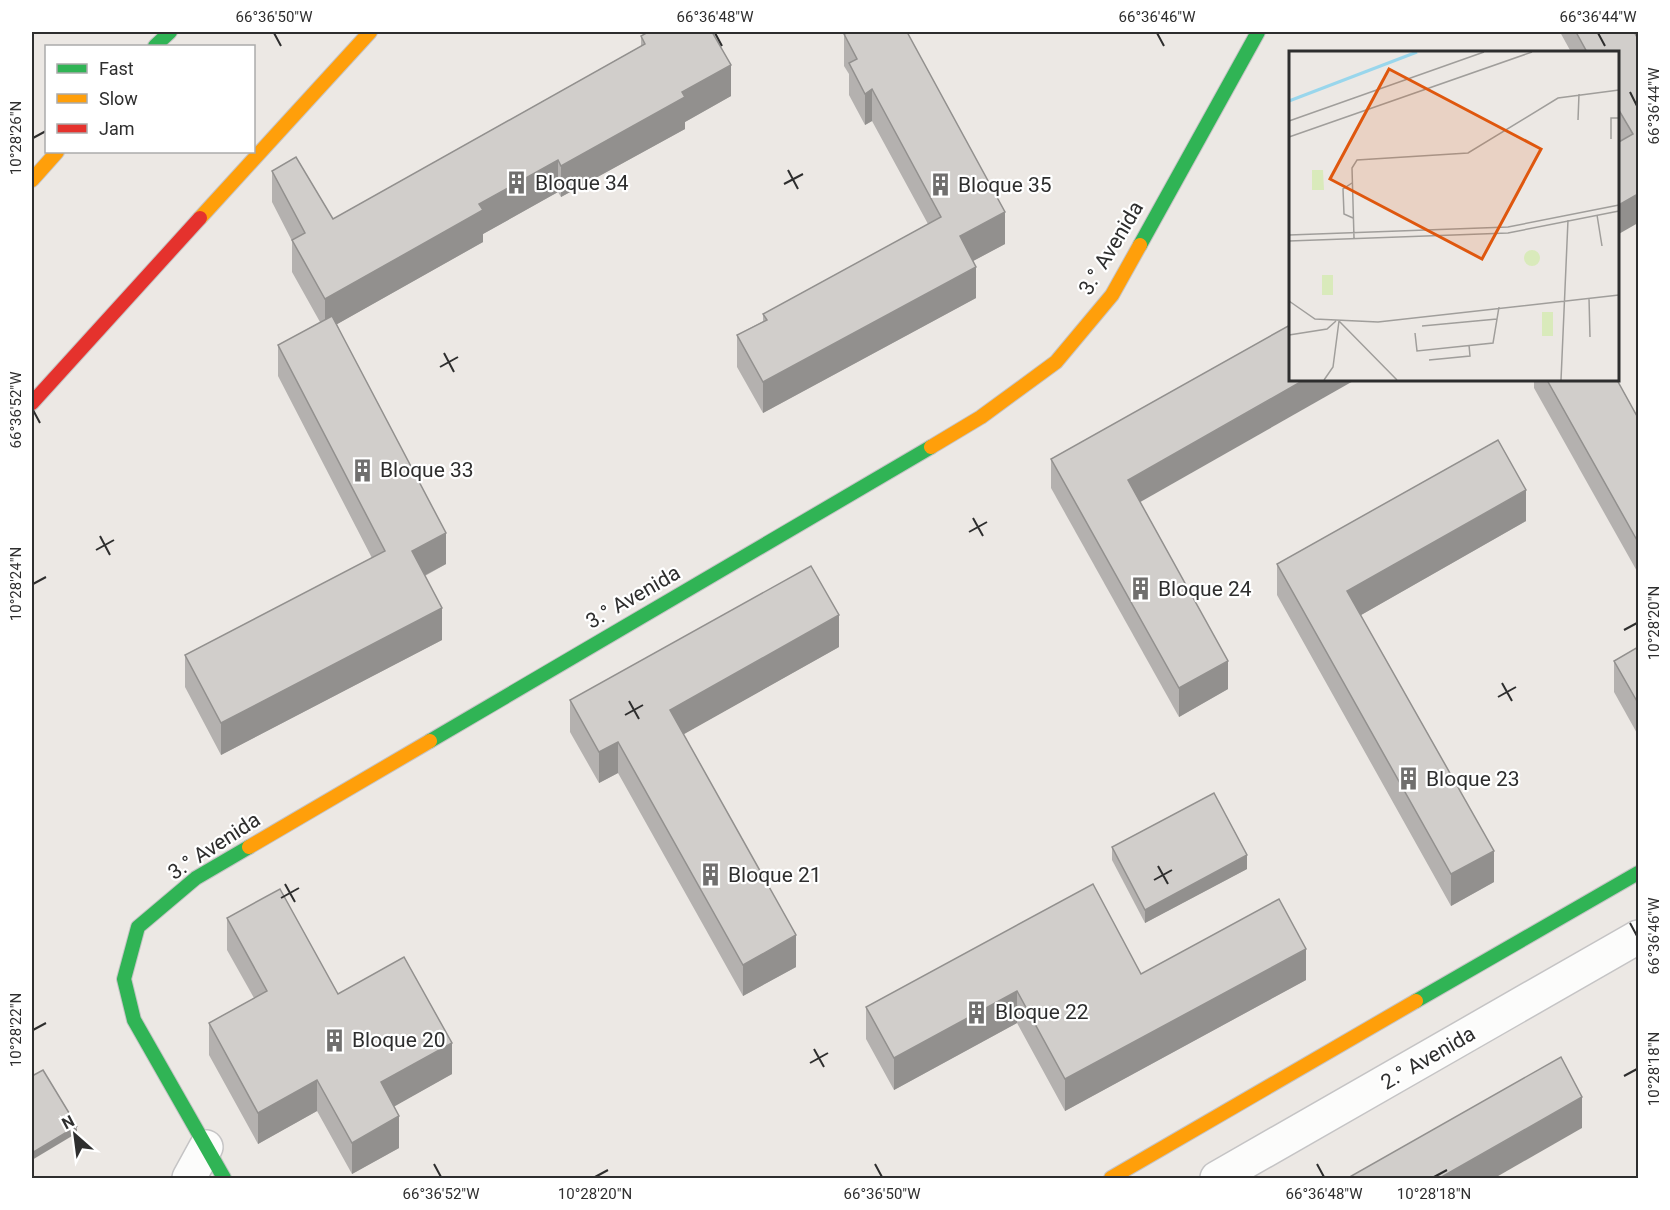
<svg xmlns="http://www.w3.org/2000/svg" width="1670" height="1210" font-family="Roboto,sans-serif">
  <rect width="100%" height="100%" fill="#ece8e4"/>
  <g fill="none" stroke-linecap="round" stroke-linejoin="round">
    <defs>
      <g id="street">
        <polyline points="189,1178 206,1147"/>
        <polyline points="1217,1178 1638,937"/>
      </g>
      <g id="fast">
        <polyline points="155,46 170,32"/>
        <polyline points="1140,245 1258,32"/>
        <polyline points="430,741 931,447"/>
        <polyline points="1416,1001 1638,873"/>
        <polyline points="224,1178 134,1020 124,979 138,927 196,878 249,847"/>
      </g>
      <g id="slow">
        <polyline points="32,180 57,152"/>
        <polyline points="200,218 370,32"/>
        <polyline points="931,447 981,417 1056,362 1112,295 1140,245"/>
        <polyline points="249,847 430,741"/>
        <polyline points="1111,1178 1416,1001"/>
      </g>
      <polyline id="jam" points="32,403 200,218"/>
    </defs>
    <use href="#street" stroke="#c5c4c5" stroke-width="36"/>
    <use href="#fast" stroke="#c5c4c5" stroke-width="16"/>
    <use href="#slow" stroke="#c5c4c5" stroke-width="16"/>
    <use href="#jam" stroke="#c5c4c5" stroke-width="16"/>
    <use href="#street" stroke="#fcfcfb" stroke-width="33"/>
    <use href="#fast" stroke="#30b455" stroke-width="14"/>
    <use href="#slow" stroke="#ff9f0a" stroke-width="14"/>
    <use href="#jam" stroke="#e5322d" stroke-width="14"/>
  </g>
  <g fill="#b4b1af">
    <polygon points="1560,32 1634,32 1638,223 1620,141 1617,136 1617,52 1571,52"/>
    <polygon points="844,34 1005,244 973,261 976,298 763,413 737,367 737,335 763,321 763,314 928,224 872,121 865,125 849,95 849,74 844,66"/>
    <polygon points="641,36 731,96 685,122 685,129 561,197 558,192 483,234 483,242 337,324 446,564 425,576 442,640 221,755 185,687 185,655 372,558 278,376 278,345 320,322 292,272 292,241 272,202 272,171 333,219 641,46"/>
    <polygon points="1534,380 1617,380 1638,418 1638,573 1534,388"/>
    <polygon points="1051,459 1140,502 1228,689 1179,717 1051,488"/>
    <polygon points="1526,521 1361,615 1494,882 1451,906 1277,595 1277,564"/>
    <polygon points="839,647 683,734 796,967 743,996 618,773 599,783 570,732 570,700"/>
    <polygon points="1638,647 1638,735 1614,692 1614,661"/>
    <polygon points="1112,847 1247,869 1145,923 1112,860"/>
    <polygon points="227,918 338,994 452,1074 394,1106 399,1148 352,1174 317,1111 258,1144 209,1055 209,1023 254,998 227,950"/>
    <polygon points="1141,974 1306,980 1065,1111 1017,1023 894,1090 866,1039 866,1007"/>
  </g>
  <g fill="#92908e">
    <polygon points="731,65 731,96 685,122 685,129 561,197 561,166 682,92"/>
    <polygon points="872,89 872,121 865,125 865,94"/>
    <polygon points="558,160 558,192 483,234 483,242 325,331 325,299 479,204"/>
    <polygon points="1638,194 1638,223 1617,235 1617,206"/>
    <polygon points="1005,212 1005,244 960,268 960,236"/>
    <polygon points="976,267 976,298 763,413 763,382"/>
    <polygon points="1304,380 1355,380 1128,509 1128,480"/>
    <polygon points="1526,490 1526,521 1347,623 1347,591"/>
    <polygon points="446,533 446,564 412,582 412,551"/>
    <polygon points="442,608 442,640 221,755 221,723"/>
    <polygon points="839,615 839,647 670,742 670,710"/>
    <polygon points="1228,661 1228,689 1179,717 1179,688"/>
    <polygon points="618,742 618,773 599,783 599,752"/>
    <polygon points="1494,851 1494,882 1451,906 1451,874"/>
    <polygon points="1247,855 1247,869 1145,923 1145,910"/>
    <polygon points="796,935 796,967 743,996 743,965"/>
    <polygon points="1306,949 1306,980 1065,1111 1065,1079"/>
    <polygon points="1017,991 1017,1023 894,1090 894,1058"/>
    <polygon points="452,1043 452,1074 381,1114 381,1082"/>
    <polygon points="317,1080 317,1111 258,1144 258,1113"/>
    <polygon points="1582,1097 1582,1128 1493,1179 1438,1179"/>
    <polygon points="399,1116 399,1148 352,1174 352,1143"/>
    <polygon points="77,1126 77,1133 32,1160 32,1153"/>
  </g>
  <g fill="#d1cecb" stroke="#92908e" stroke-width="1.5">
    <polygon points="648,32 712,32 731,65 682,92 685,97 561,166 558,160 479,204 483,210 325,299 292,240 305,233 272,171 296,157 333,219 645,44 641,36"/>
    <polygon points="850,32 907,32 1005,212 960,236 976,267 763,382 737,335 767,320 763,314 941,217 872,89 865,94 849,63 857,59 844,34"/>
    <polygon points="1576,32 1634,32 1638,39 1638,194 1617,206 1617,143 1633,134 1617,107 1617,52 1587,52"/>
    <polygon points="332,316 446,533 412,551 442,608 221,723 185,655 385,551 278,345"/>
    <polygon points="1290,325 1290,380 1304,380 1128,480 1228,661 1179,688 1051,459"/>
    <polygon points="1547,380 1617,380 1638,418 1638,542"/>
    <polygon points="1498,440 1526,490 1347,591 1494,851 1451,874 1277,564"/>
    <polygon points="811,566 839,615 670,710 796,935 743,965 618,742 599,752 570,700"/>
    <polygon points="1638,647 1638,703 1614,661"/>
    <polygon points="1214,793 1247,855 1145,910 1112,847"/>
    <polygon points="1093,884 1141,974 1279,899 1306,949 1065,1079 1017,991 894,1058 866,1007"/>
    <polygon points="280,889 338,994 404,957 452,1043 381,1082 399,1116 352,1143 317,1080 258,1113 209,1023 267,991 227,918"/>
    <polygon points="1561,1057 1582,1097 1438,1179 1346,1179"/>
    <polygon points="43,1070 77,1126 32,1153 32,1076"/>
  </g>
  <path fill="none" stroke="#2e2e2e" stroke-width="2" d="M 274,33 L 281,46M 715,33 L 722,46M 1157,33 L 1164,46M 1598,33 L 1605,46M 1630,92 L 1637,106M 33,138 L 46,131M 788,170 L 798,189M 784,184 L 803,174M 444,353 L 454,372M 440,367 L 458,357M 33,410 L 40,423M 973,518 L 983,536M 969,532 L 987,522M 100,536 L 110,555M 96,550 L 114,540M 33,584 L 46,577M 1624,630 L 1637,623M 1502,683 L 1512,701M 1498,697 L 1516,687M 629,701 L 639,719M 625,715 L 643,705M 1158,866 L 1168,884M 1154,880 L 1172,870M 285,884 L 295,902M 281,898 L 299,888M 1630,923 L 1637,936M 33,1030 L 46,1023M 814,1049 L 824,1067M 810,1063 L 828,1053M 1624,1076 L 1637,1069M 434,1164 L 441,1177M 875,1164 L 882,1177M 1317,1164 L 1324,1177M 595,1177 L 608,1170M 1434,1177 L 1447,1170"/>
  <defs>
    <symbol id="building-bare" viewBox="-9 -9 18 18"><path d="M-4-6H4V6H1V3H-1V6H-4ZM-2.5-4.3h1.7v1.8h-1.7ZM.8-4.3h1.7v1.8H.8ZM-2.5-1h1.7V.8h-1.7ZM.8-1h1.7V.8H.8Z" fill="#706f6e" stroke="#fff" stroke-width="2.5" paint-order="stroke"/></symbol>
  </defs>
  <g fill-rule="evenodd">
    <use href="#building-bare" x="500" y="166" width="33" height="33"/>
    <use href="#building-bare" x="924" y="168" width="33" height="33"/>
    <use href="#building-bare" x="346" y="454" width="33" height="33"/>
    <use href="#building-bare" x="1124" y="572" width="33" height="33"/>
    <use href="#building-bare" x="1392" y="762" width="33" height="33"/>
    <use href="#building-bare" x="694" y="858" width="33" height="33"/>
    <use href="#building-bare" x="960" y="996" width="33" height="33"/>
    <use href="#building-bare" x="318" y="1024" width="33" height="33"/>
  </g>
  <g text-anchor="middle" dominant-baseline="central" stroke-width="4.5" stroke-linejoin="round" paint-order="stroke">
    <g font-size="21" fill="#2e2e2e" stroke="#fff" text-anchor="start">
      <text x="535" y="183">Bloque 34</text>
      <text x="958" y="185">Bloque 35</text>
      <text x="380" y="470">Bloque 33</text>
      <text x="1158" y="589">Bloque 24</text>
      <text x="1426" y="779">Bloque 23</text>
      <text x="728" y="875">Bloque 21</text>
      <text x="995" y="1012">Bloque 22</text>
      <text x="352" y="1040">Bloque 20</text>
    </g>
    <g font-size="21" fill="#2e2e2e" stroke="#fff">
      <text transform="translate(1111 248) rotate(-59)">3.° Avenida</text>
      <text transform="translate(633 597) rotate(-30)">3.° Avenida</text>
      <text transform="translate(214 846) rotate(-33)">3.° Avenida</text>
      <text transform="translate(1428 1058) rotate(-30)">2.° Avenida</text>
    </g>
  </g>
  <g transform="translate(1289 51)">
    <rect width="330" height="330" fill="#ece8e4"/>
    <path d="M 23,119 L 34,119 L 35,139 L 23,139 ZM235 207a8 8 0 1 1 16 0a8 8 0 1 1-16 0ZM 33,224 L 44,224 L 44,244 L 33,244 ZM 253,261 L 264,261 L 264,285 L 253,285 Z" fill="#d9eabb"/>
    <path fill="none" stroke="#99d6ec" stroke-width="3" d="M 0,50 L 128,1"/>
    <path fill="none" stroke="#a09e9b" stroke-width="1.5" d="M 289,69 L 290,43M 0,70 L 195,1M 0,86 L 243,1M 322,88 L 322,67 L 330,67M 63,132 L 54,138 L 55,163 L 64,167M 308,164 L 313,195M 0,184 L 219,176 L 330,154M 65,187 L 63,117 L 68,109 L 179,102 L 269,47 L 330,39M 0,190 L 219,182 L 330,160M 300,247 L 301,286M 0,250 L 26,268 L 89,271 L 330,244M 50,270 L 108,329M 133,275 L 208,268M 126,282 L 128,300 L 204,292 L 210,256M 0,284 L 38,278 L 47,270M 140,309 L 181,305 L 180,294M 35,329 L 44,316 L 50,270M 272,329 L 279,169"/>
    <path fill="#df570e" fill-opacity="0.15" stroke="#df570e" stroke-width="3" d="M 100,18 L 252,98 L 193,208 L 41,128 Z"/>
    <rect width="330" height="330" fill="none" stroke="#2e2e2e" stroke-width="3"/>
  </g>
  <rect width="1670" height="1210" fill="none" stroke="#ffffff" stroke-width="66"/>
  <rect x="45" y="45" width="210" height="108" fill="#ffffff" stroke="#ababab" stroke-width="1.5"/>
  <rect x="57" y="64" width="30" height="9" fill="#30b455" stroke="#ababab" stroke-width="1.5"/>
  <text x="99" y="75" font-size="18" fill="#2e2e2e">Fast</text>
  <rect x="57" y="94" width="30" height="9" fill="#ff9f0a" stroke="#ababab" stroke-width="1.5"/>
  <text x="99" y="105" font-size="18" fill="#2e2e2e">Slow</text>
  <rect x="57" y="124" width="30" height="9" fill="#e5322d" stroke="#ababab" stroke-width="1.5"/>
  <text x="99" y="135" font-size="18" fill="#2e2e2e">Jam</text>
  <g transform="translate(75 1135) rotate(332)" stroke="#ffffff" stroke-width="4.5" paint-order="stroke">
  <path d="M0-4.5L10 22L0 15L-10 22Z" fill="#2e2e2e"/>
  <text y="-9" font-size="16" font-weight="bold" text-anchor="middle" fill="#2e2e2e">N</text>
  </g>
  <rect x="33" y="33" width="1604" height="1144" fill="none" stroke="#2e2e2e" stroke-width="2"/>
  <g font-size="15" text-anchor="middle" fill="#2e2e2e">
    <text x="274" y="22">66°36'50"W</text>
    <text x="715" y="22">66°36'48"W</text>
    <text x="1157" y="22">66°36'46"W</text>
    <text x="1598" y="22">66°36'44"W</text>
    <text transform="translate(1654 106) rotate(-90)" y="5">66°36'44"W</text>
    <text transform="translate(16 138) rotate(-90)" y="5">10°28'26"N</text>
    <text transform="translate(16 410) rotate(-90)" y="5">66°36'52"W</text>
    <text transform="translate(16 584) rotate(-90)" y="5">10°28'24"N</text>
    <text transform="translate(1654 623) rotate(-90)" y="5">10°28'20"N</text>
    <text transform="translate(1654 936) rotate(-90)" y="5">66°36'46"W</text>
    <text transform="translate(16 1030) rotate(-90)" y="5">10°28'22"N</text>
    <text transform="translate(1654 1069) rotate(-90)" y="5">10°28'18"N</text>
    <text x="441" y="1199">66°36'52"W</text>
    <text x="595" y="1199">10°28'20"N</text>
    <text x="882" y="1199">66°36'50"W</text>
    <text x="1324" y="1199">66°36'48"W</text>
    <text x="1434" y="1199">10°28'18"N</text>
  </g>
</svg>
